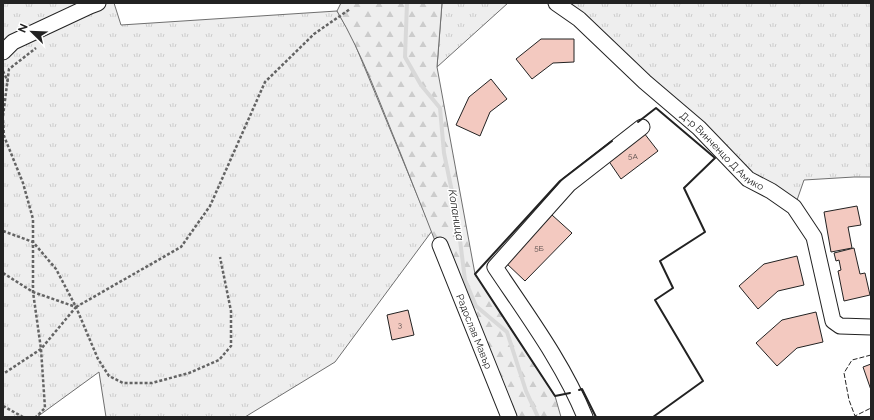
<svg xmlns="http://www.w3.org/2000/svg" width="874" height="420" font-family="Raleway,sans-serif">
  <defs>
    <pattern id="grass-tufts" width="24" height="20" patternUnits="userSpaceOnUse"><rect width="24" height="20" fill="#eee"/><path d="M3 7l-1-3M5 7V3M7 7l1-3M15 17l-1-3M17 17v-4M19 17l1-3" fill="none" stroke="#ccc"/></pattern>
    <pattern id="forest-firs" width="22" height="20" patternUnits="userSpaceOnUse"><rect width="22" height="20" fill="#eee"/><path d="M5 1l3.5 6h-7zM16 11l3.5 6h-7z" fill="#ccc"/></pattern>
  </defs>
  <rect width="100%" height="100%" fill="#fff"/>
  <g fill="url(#grass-tufts)" stroke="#6f6f6f">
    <polygon points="3,3 114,3 121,25 337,11 352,37 432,231 335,362 245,417 106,417 99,372 37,417 3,417"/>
    <polygon points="442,3 508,3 437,67"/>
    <polygon points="556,3 871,3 871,177 854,177 804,180 796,203 748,179"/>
  </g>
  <path fill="url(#forest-firs)" stroke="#6f6f6f" d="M 341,3 L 442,3 L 437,67 L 475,274 L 555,396 L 561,417 L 503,417 C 469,328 435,240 400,152 C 380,104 363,55 337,11 Z"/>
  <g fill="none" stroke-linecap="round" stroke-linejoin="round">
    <polyline stroke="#d9d9d9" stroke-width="4" points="407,3 405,57 421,85 440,108 444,153 457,216 465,280 476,306 507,332 526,391 538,417"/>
  </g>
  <g fill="#f3c9c0" stroke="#222">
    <polygon points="541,39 574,39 574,62 553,63 532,79 516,59"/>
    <polygon points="491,79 507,99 490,112 480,136 456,125 469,97"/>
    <polygon points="644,133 658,151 621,179 608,160"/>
    <polygon points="857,206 861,225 848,227 852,248 831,252 824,212"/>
    <polygon points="552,215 572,233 525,281 506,263"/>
    <polygon points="854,248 860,274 865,273 870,295 844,301 838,271 841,270 839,260 836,261 834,253"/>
    <polygon points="797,256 804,285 778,291 758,309 739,286 764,264"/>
    <polygon points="408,310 414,335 392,340 387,315"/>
    <polygon points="816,312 823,342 797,348 777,366 756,343 782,320"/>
    <polygon points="871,364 871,390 863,367"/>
  </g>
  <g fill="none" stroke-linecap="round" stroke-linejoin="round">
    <defs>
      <g id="minor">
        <path id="s1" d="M 556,3 L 579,19 L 645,82 L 699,128 L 748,179 L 771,191 L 794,207 L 814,237 L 833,321 L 840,326 L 871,327"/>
        <polyline points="3,52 13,42 90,6 98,3"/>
        <path id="s2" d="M 440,245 L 509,417"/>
        <path d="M 585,417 C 563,363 527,315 495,267 L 569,184 L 642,127"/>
      </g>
    </defs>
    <use href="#minor" stroke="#222" stroke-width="17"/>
    <g stroke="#646464" stroke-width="2.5" stroke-dasharray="3 2" stroke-linecap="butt">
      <polyline points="3,71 8,82"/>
      <polyline points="3,116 9,69 36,48"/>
      <polyline points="3,120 4,136 23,183 33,219 33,292 41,349 45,408 36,417"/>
      <polyline points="3,231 33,242 56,269 76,307 41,349 3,374"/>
      <polyline points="3,273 33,292 76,307 98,359 109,376 123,383 152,383 189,373 219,360 231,346 231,311 220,257"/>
      <polyline points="76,307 181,247 210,206 265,82 314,34 350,9"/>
      <polyline points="3,406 23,417"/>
    </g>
    <use href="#minor" stroke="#fff" stroke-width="15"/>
    <polyline stroke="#222" stroke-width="1" stroke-dasharray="5 2" stroke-linecap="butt" points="871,355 852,360 844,373 849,400 855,416 871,408"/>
    <g stroke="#222" stroke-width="2">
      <polyline points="638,122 656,108 715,158 684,188 705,232 660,261 673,288 655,300 703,381 653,417"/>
      <polyline points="579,390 582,389 596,417"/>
      <polyline points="570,393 555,396 475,274 560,181 612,141"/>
    </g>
  </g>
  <g text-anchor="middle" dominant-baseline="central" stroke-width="3" stroke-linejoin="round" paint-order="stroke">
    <g font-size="8" fill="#564c4a">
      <text x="633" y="156">5А</text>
      <text x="539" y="248">5Б</text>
      <text x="400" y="325">3</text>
    </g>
    <g font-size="10" fill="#222" stroke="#fff">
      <text stroke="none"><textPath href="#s1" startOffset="223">Д-р Винченцо Д Амико</textPath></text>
      <text stroke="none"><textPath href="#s2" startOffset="93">Радослав Мавър</textPath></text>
    </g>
    <g font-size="11" font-style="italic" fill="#222" stroke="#fff">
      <text transform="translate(456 215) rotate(81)">Копаница</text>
    </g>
  </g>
  <rect width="874" height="420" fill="none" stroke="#222222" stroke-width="8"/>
  <g transform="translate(32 32) rotate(293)" stroke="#ffffff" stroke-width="3" paint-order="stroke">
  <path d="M0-3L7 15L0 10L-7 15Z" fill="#222222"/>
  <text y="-6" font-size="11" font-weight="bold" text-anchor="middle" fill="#222222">N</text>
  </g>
</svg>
